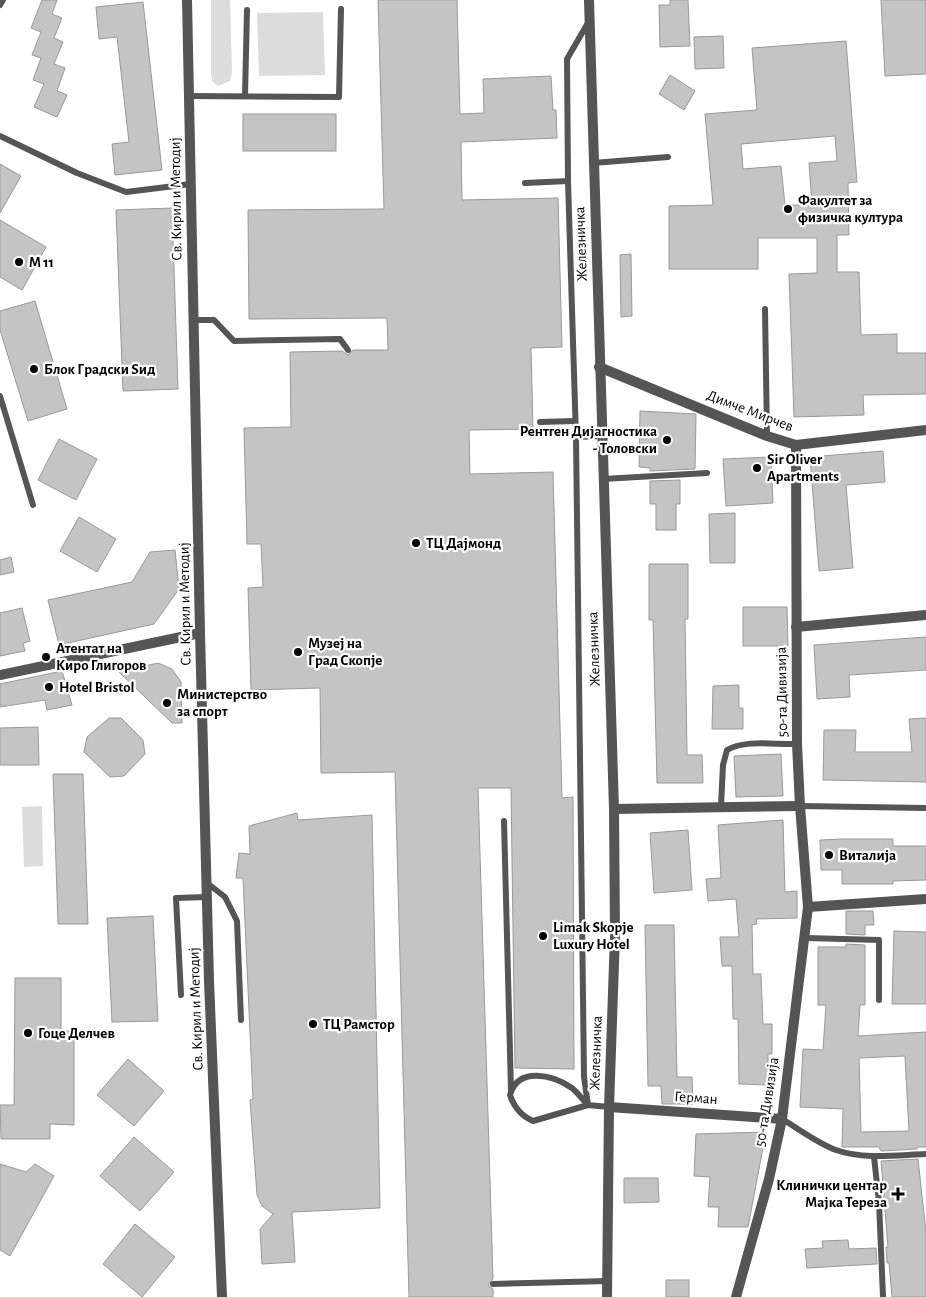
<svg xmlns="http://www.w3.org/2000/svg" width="926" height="1297" font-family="'Alegreya Sans',sans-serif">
  <rect width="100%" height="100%" fill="#fff"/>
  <g fill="#dcdcdc">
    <polygon points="211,0 230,0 232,73 230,81 218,86 212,81 211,73"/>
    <polygon points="323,12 325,75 259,76 257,13"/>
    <polygon points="42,806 43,866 24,867 22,807"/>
  </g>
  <g fill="#c4c4c4" stroke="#999" fill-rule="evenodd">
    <polygon points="42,0 57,0 52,14 62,18 54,38 63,42 54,64 65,68 57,91 67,95 57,117 34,107 44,84 33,80 41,58 32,55 41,32 31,28"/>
    <polygon points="378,0 457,0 460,114 484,113 483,79 551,76 553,110 556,110 557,138 461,142 462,200 558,198 562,347 531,348 533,429 469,430 470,474 553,472 562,798 573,797 574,1069 515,1068 511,788 478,788 493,1279 488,1285 493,1289 493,1297 409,1297 395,772 321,773 320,688 251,690 248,588 263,587 261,544 247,544 244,428 291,427 290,352 342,351 348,355 353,350 388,350 387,318 249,319 248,210 384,209"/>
    <polygon points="670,0 688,0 690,46 660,47 659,5 670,5"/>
    <polygon points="881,0 926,0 926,74 885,76"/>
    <polygon points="143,2 162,170 115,175 112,144 129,142 117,37 99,39 96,7"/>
    <polygon points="723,36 724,68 695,69 694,37"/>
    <path d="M 846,41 L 857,182 L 848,183 L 849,235 L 837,235 L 837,272 L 859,272 L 861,335 L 897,334 L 897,353 L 926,353 L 926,394 L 863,395 L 864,415 L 794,417 L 789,274 L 817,273 L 817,238 L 758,238 L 758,269 L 669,269 L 669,206 L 713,205 L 705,114 L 757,110 L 752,48 ZM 835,136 L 837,161 L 809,163 L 812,205 L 785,205 L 781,166 L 743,169 L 741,144 Z"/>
    <polygon points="670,75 695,91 684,110 659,94"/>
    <rect x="243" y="114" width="93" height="37"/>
    <polygon points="0,164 21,176 0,213"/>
    <polygon points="172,208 178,389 123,391 116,210"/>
    <polygon points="0,220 46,247 22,290 0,277"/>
    <polygon points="631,254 632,316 621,317 620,255"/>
    <polygon points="35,301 67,409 28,421 0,330 0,311"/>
    <polygon points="640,411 696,414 695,469 650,471 650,468 639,467"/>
    <polygon points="59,439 97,459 76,500 38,480"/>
    <polygon points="883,451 885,482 846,485 853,568 819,571 810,457"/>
    <polygon points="771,457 773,503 726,506 723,459"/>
    <polygon points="680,480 680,504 676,504 676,530 656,530 656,504 650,504 650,481"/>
    <polygon points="735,513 735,563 710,563 709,514"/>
    <polygon points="79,517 116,539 97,572 60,551"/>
    <polygon points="175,550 179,589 154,624 59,645 48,600 132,582 150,552"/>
    <polygon points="11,557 14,572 0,575 0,560"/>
    <polygon points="649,564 688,564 688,619 685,619 687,755 702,755 703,783 657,783 653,620 649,620"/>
    <polygon points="743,607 787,607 788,646 743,646"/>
    <polygon points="22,608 30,641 23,643 25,651 0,656 0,613"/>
    <polygon points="926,637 926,670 849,675 850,697 817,699 814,645"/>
    <polygon points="158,663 172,669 181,682 182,723 172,723 119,672"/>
    <polygon points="62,671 72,705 47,710 45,700 0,707 0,684"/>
    <polygon points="739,685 739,708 743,708 743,729 712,729 713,686"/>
    <polygon points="109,718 121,718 143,740 145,754 124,776 110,777 84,752 87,737"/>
    <polygon points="926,718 926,782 823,780 824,730 856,730 855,752 912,752 909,719"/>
    <polygon points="38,727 39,765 0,765 0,728"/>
    <polygon points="781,754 783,796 736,797 734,756"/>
    <polygon points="53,774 83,774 88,924 58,924"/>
    <polygon points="297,813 298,820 372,815 380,1208 292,1212 295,1262 262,1264 260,1229 273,1214 262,1206 257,1195 250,1100 253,1099 243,878 236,878 239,853 250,854 249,826"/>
    <polygon points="783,820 785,892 797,891 797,918 756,919 757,924 752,925 753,974 761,974 763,1024 772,1024 772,1054 768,1054 768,1085 739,1084 738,1019 733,1019 732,966 722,966 720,937 739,937 736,899 708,901 706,879 721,878 718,825"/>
    <polygon points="688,830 692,890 654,893 650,833"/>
    <polygon points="842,839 893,839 893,846 926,846 926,880 893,881 893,884 842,884 842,870 821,870 820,840"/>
    <polygon points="846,911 873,911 874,925 865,925 865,935 846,934"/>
    <polygon points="153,916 158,1021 112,1022 107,918"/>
    <polygon points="645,925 674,925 677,1077 692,1077 693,1104 662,1104 661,1086 648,1086"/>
    <polygon points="894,931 926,932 926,1004 892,1004"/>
    <path d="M 846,944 L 865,945 L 865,1005 L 860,1005 L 858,1036 L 926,1032 L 926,1147 L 917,1147 L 917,1149 L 881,1151 L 879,1147 L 842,1147 L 843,1109 L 800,1107 L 803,1049 L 823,1050 L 826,1005 L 818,1005 L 818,947 L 846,947 ZM 905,1056 L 909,1131 L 861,1132 L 859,1058 Z"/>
    <polygon points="15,978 61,978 61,1031 74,1031 74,1125 50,1124 50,1139 1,1139 0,1105 14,1105"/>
    <polygon points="128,1059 164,1091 134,1126 97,1095"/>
    <polygon points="766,1132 748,1227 718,1227 719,1207 708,1207 710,1177 694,1176 696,1134"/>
    <polygon points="134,1137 174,1172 140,1211 100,1176"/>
    <polygon points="918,1159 926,1232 926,1297 892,1297 889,1263 887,1263 886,1247 888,1247 881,1161"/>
    <polygon points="0,1164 26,1172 35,1164 54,1176 10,1256 0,1250"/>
    <polygon points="624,1178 658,1178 659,1202 624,1203"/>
    <polygon points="135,1224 175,1257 142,1297 103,1264"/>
    <polygon points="848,1240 849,1249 876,1248 877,1264 807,1268 805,1249 823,1248 822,1241"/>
    <rect x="666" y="1280" width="23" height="17"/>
  </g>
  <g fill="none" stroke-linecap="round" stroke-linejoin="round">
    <g stroke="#555" stroke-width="6">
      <polyline points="0,5 3,0"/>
      <path d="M 589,21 L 567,59 L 568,181 L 576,437 L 584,1077 L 588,1105 L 533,1121 C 521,1116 514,1107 510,1095 C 518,1066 553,1075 572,1088 C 578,1093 583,1100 588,1105 L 609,1107"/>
      <polyline points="189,96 339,97 341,9"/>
      <polyline points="245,96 247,10"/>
      <polyline points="0,136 77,173 126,192 191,184"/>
      <polyline points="593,163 668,157"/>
      <polyline points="525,183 568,181"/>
      <polyline points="765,309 767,436"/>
      <polyline points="194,320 214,320 234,341 340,339 348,350"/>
      <polyline points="0,396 33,505"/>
      <polyline points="540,422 575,421"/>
      <polyline points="576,437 601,436"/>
      <polyline points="603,479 707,473"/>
      <path d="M 721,806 L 723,765 L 727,750 C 746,739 776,745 797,744"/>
      <polyline points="800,806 926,808"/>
      <polyline points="504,821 511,1091"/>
      <polyline points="207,883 225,897 237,921 241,1020"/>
      <polyline points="806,938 879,940 879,1000"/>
      <polyline points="181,995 176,898 207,897"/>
      <path d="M 782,1119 C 799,1129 817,1143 836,1150 C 865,1160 897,1155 926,1154"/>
      <polyline points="874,1157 879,1202 883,1297"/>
      <polyline points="493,1284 608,1281"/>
    </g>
    <g stroke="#555" stroke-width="10">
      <polyline points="599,367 767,436 796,445 926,430"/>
      <polyline points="796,627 926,615"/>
      <polyline points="0,675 200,633"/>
      <polyline points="614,809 800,806"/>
      <polyline points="808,907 926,899"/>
      <polyline points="609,1107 782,1119"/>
      <polyline points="736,1297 769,1179 782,1119 808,907 800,806 797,744 796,445"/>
    </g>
    <g stroke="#555" stroke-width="10">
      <polyline points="187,0 200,633 209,981 222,1297"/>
      <polyline points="589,0 614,809 615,935 609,1107 607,1297"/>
    </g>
  </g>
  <g fill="#000" stroke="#fff" stroke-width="2">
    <circle cx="788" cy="209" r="5"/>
    <circle cx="19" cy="262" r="5"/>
    <circle cx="34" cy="369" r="5"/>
    <circle cx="667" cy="440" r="5"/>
    <circle cx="757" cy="468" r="5"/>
    <circle cx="416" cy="543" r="5"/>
    <circle cx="298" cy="652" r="5"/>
    <circle cx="46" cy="657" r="5"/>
    <circle cx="49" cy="687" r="5"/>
    <circle cx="167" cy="703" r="5"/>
    <circle cx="829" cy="855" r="5"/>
    <circle cx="543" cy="936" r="5"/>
    <circle cx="313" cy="1024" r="5"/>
    <circle cx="28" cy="1033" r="5"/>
    <path d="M895.5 1186.5h5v5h5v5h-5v5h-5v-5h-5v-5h5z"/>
  </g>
  <g text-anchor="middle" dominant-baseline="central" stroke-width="4.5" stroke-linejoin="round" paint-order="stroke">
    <g font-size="15" fill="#000" stroke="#fff">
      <text transform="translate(176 199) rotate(-91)">Св. Кирил и Методиј</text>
      <text transform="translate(581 244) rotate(-92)">Железничка</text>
      <text transform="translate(750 411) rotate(21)">Димче Мирчев</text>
      <text transform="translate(185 604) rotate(-91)">Св. Кирил и Методиј</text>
      <text transform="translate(594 649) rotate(-92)">Железничка</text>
      <text transform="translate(782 692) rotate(-91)">50-та Дивизија</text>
      <text transform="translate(196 1009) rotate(-92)">Св. Кирил и Методиј</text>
      <text transform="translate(596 1053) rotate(-88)">Железничка</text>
      <text transform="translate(696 1098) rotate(4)">Герман</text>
      <text transform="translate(767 1102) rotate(-81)">50-та Дивизија</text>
    </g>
    <g font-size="15" font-weight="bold" fill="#000" stroke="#fff" text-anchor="start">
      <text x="798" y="200">Факултет за<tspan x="798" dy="17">физичка култура</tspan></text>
      <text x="29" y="262">M 11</text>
      <text x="44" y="369">Блок Градски Sид</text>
      <text x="657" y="431" text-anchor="end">Рентген Дијагностика<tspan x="657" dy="17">- Толовски</tspan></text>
      <text x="767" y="459">Sir Oliver<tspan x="767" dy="17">Apartments</tspan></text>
      <text x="426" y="543">ТЦ Дајмонд</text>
      <text x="308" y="643">Музеј на<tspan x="308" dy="17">Град Скопје</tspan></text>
      <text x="56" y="648">Атентат на<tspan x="56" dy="17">Киро Глигоров</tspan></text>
      <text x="59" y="687">Hotel Bristol</text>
      <text x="177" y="694">Министерство<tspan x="177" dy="17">за спорт</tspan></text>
      <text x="839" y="855">Виталија</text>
      <text x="553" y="927">Limak Skopje<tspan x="553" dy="17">Luxury Hotel</tspan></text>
      <text x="323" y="1024">ТЦ Рамстор</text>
      <text x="38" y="1033">Гоце Делчев</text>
      <text x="887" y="1185" text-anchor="end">Клинички центар<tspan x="887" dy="17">Мајка Тереза</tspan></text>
    </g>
  </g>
</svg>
